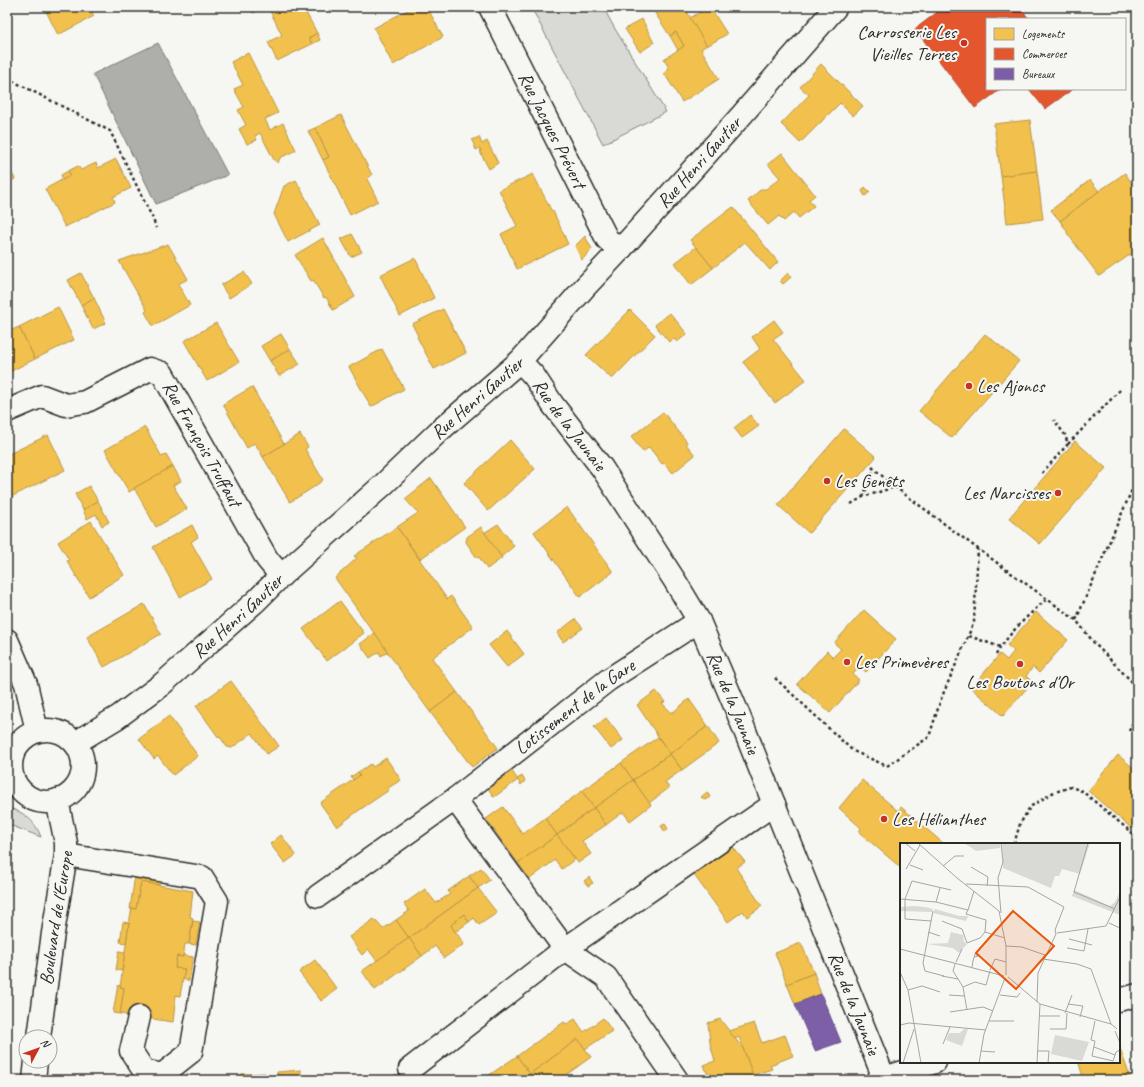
<svg xmlns="http://www.w3.org/2000/svg" width="1144" height="1087" font-family="Caveat,sans-serif">
  <rect width="100%" height="100%" fill="#f6f6f2"/>
  <filter id="ink" filterUnits="userSpaceOnUse"><feTurbulence type="fractalNoise" baseFrequency=".025" numOctaves="2"/><feDisplacementMap in="SourceGraphic" scale="8" xChannelSelector="R" yChannelSelector="G"/><feConvolveMatrix kernelMatrix="1 2 1 2 8 2 1 2 1" color-interpolation-filters="sRGB"/></filter>
  <g filter="url(#ink)">
    <g fill="#d9d9d5" stroke="#828280">
      <polygon points="531,7 603,7 615,29 666,112 603,144"/>
      <path d="M 7,808 C 24,811 35,821 41,837 L 7,824 Z"/>
    </g>
    <polygon fill="#aeaeab" stroke="#7a7a78" points="158,43 228,175 156,204 93,74"/>
    <g fill="#f2c14e" stroke="#b69444">
      <polygon points="44,7 89,7 94,16 58,35"/>
      <polygon points="250,7 265,7 253,13"/>
      <polygon points="268,7 303,7 317,33 309,38 312,44 277,61 268,42 282,35"/>
      <polygon points="413,7 427,7 443,37 393,65 374,28"/>
      <polygon points="651,7 684,7 707,45 701,49 719,79 682,102 664,73 669,68 664,59 684,46 676,32 670,36"/>
      <polygon points="709,7 710,7 727,34 707,46 690,18"/>
      <polygon points="723,7 735,7 726,12"/>
      <polygon points="642,19 654,43 640,52 625,29"/>
      <polygon points="676,32 684,46 678,50 670,36"/>
      <polygon points="317,33 320,40 312,44 309,38"/>
      <polygon points="248,53 278,113 265,119 270,130 283,123 296,150 280,158 278,163 274,160 260,133 255,136 257,140 247,144 239,129 246,125 238,110 244,107 234,89 243,85 231,62"/>
      <polygon points="821,64 863,106 853,116 840,103 800,143 781,124 809,95 800,87"/>
      <polygon points="341,115 372,175 367,179 378,201 350,215 323,160 329,157 315,128"/>
      <polygon points="1030,120 1037,171 1001,176 994,124"/>
      <polygon points="315,128 329,157 323,160 308,131"/>
      <polygon points="479,137 482,144 487,141 498,163 489,169 481,154 480,148 476,150 472,140"/>
      <polygon points="782,153 815,195 809,200 814,206 799,218 794,212 784,221 779,216 768,225 748,201 761,189 766,189 780,178 768,164"/>
      <polygon points="116,159 131,188 113,197 115,202 65,227 45,189 71,175 68,171 78,166 81,170 96,163 98,168"/>
      <polygon points="7,164 15,179 7,183"/>
      <polygon points="68,171 71,175 63,180 61,175"/>
      <polygon points="1037,171 1043,219 1007,223 1001,176"/>
      <polygon points="1125,173 1137,191 1137,250 1099,276 1067,233 1067,231 1060,221 1099,191"/>
      <polygon points="533,174 551,210 553,211 568,244 517,269 501,234 517,226 499,190"/>
      <polygon points="296,180 320,225 288,242 274,214 284,186"/>
      <polygon points="1090,180 1099,191 1060,221 1051,210"/>
      <polygon points="865,187 870,192 865,196 862,191"/>
      <polygon points="733,207 778,262 770,270 745,242 713,268 690,240"/>
      <polygon points="352,234 362,252 351,257 341,239"/>
      <polygon points="585,236 592,249 582,260 575,246"/>
      <polygon points="323,238 355,297 333,310 326,297 324,298 313,280 311,281 295,255"/>
      <polygon points="168,244 188,279 178,284 190,305 153,326 145,312 147,310 119,261"/>
      <polygon points="696,247 713,268 691,285 675,263"/>
      <polygon points="415,258 434,298 400,316 380,275"/>
      <polygon points="244,272 252,284 229,298 221,285"/>
      <polygon points="81,273 94,298 81,305 68,280"/>
      <polygon points="788,273 791,277 783,284 780,281"/>
      <polygon points="94,298 106,323 93,329 81,305"/>
      <polygon points="58,307 74,340 35,359 19,327"/>
      <polygon points="443,309 466,353 434,369 417,337 418,336 412,324"/>
      <polygon points="630,310 655,335 612,379 586,355"/>
      <polygon points="670,313 687,334 677,342 674,339 669,342 655,325"/>
      <polygon points="774,320 783,332 773,339 806,380 775,403 743,362 760,349 752,337"/>
      <polygon points="216,323 239,362 207,381 184,341"/>
      <polygon points="19,327 35,359 7,373 7,332"/>
      <polygon points="281,334 290,349 270,361 261,346"/>
      <polygon points="985,334 1019,361 952,438 919,411"/>
      <polygon points="290,349 300,364 279,376 270,361"/>
      <polygon points="382,349 404,389 371,407 349,367"/>
      <polygon points="252,387 284,444 263,457 255,443 247,448 223,404"/>
      <polygon points="663,412 687,442 686,444 695,455 673,473 664,463 662,464 649,447 643,452 631,437"/>
      <polygon points="750,415 759,426 742,438 734,428"/>
      <polygon points="145,427 162,457 166,454 173,466 129,492 105,450"/>
      <polygon points="844,429 876,457 809,533 778,505"/>
      <polygon points="300,434 308,447 305,449 323,480 314,487 290,502 263,457"/>
      <polygon points="48,435 65,470 9,498 7,493 7,455"/>
      <polygon points="510,440 535,469 488,511 464,483"/>
      <polygon points="1075,441 1106,468 1040,544 1009,518"/>
      <polygon points="173,466 181,481 173,485 187,509 156,527 134,488"/>
      <polygon points="431,478 465,527 420,559 397,527 418,513 405,499"/>
      <polygon points="89,486 98,501 83,510 75,494"/>
      <polygon points="98,501 109,522 102,526 96,514 87,519 83,510"/>
      <polygon points="567,507 613,572 580,597 534,532"/>
      <polygon points="91,521 124,575 89,597 67,561 69,560 58,542"/>
      <polygon points="498,524 514,546 501,557 484,533"/>
      <polygon points="192,525 198,537 191,542 212,579 180,597 153,547"/>
      <polygon points="397,527 447,599 451,596 473,627 432,658 457,692 430,712 335,578 357,558 354,556"/>
      <polygon points="481,527 502,558 487,569 479,557 477,558 466,542 467,537"/>
      <polygon points="340,601 364,633 327,661 303,629"/>
      <polygon points="144,604 161,634 104,667 87,637"/>
      <polygon points="864,610 896,639 866,672 860,667 853,674 859,680 830,713 797,684 827,651 833,657 841,649 834,643"/>
      <polygon points="1036,612 1068,640 1039,673 1033,667 1026,676 1032,682 1003,716 971,688 1000,654 1007,660 1014,651 1007,645"/>
      <polygon points="575,619 583,628 563,642 557,633"/>
      <polygon points="507,631 524,654 507,667 489,645"/>
      <polygon points="375,633 388,652 381,656 379,652 370,658 360,644"/>
      <polygon points="231,681 279,746 267,754 252,733 232,748 227,747 220,737 219,738 196,706"/>
      <polygon points="656,691 665,702 662,703 672,713 689,699 708,726 670,754 637,705"/>
      <polygon points="457,692 498,748 472,767 430,712"/>
      <polygon points="169,716 198,756 173,775 158,756 154,759 139,739"/>
      <polygon points="606,718 623,740 611,749 594,727"/>
      <polygon points="708,726 719,743 682,770 670,754"/>
      <polygon points="658,737 670,754 633,780 621,763"/>
      <polygon points="670,754 682,770 665,782 669,788 649,803 633,780"/>
      <polygon points="1118,755 1137,771 1137,833 1088,791"/>
      <polygon points="386,758 401,780 388,788 389,790 358,811 337,827 320,803 360,775 358,772 371,764 373,767"/>
      <polygon points="621,763 633,780 594,808 582,791"/>
      <polygon points="509,767 518,780 494,797 485,784"/>
      <polygon points="358,772 360,775 353,780 351,777"/>
      <polygon points="522,776 525,781 521,785 517,779"/>
      <polygon points="633,780 651,805 630,821 623,812 606,825 594,808"/>
      <polygon points="862,780 898,811 901,807 944,844 901,844 901,868 859,832 861,828 839,808"/>
      <polygon points="582,791 594,808 557,835 545,818"/>
      <polygon points="707,792 710,797 705,800 701,797"/>
      <polygon points="503,807 523,834 545,818 557,835 518,863 486,819"/>
      <polygon points="594,808 606,825 582,841 591,854 578,863 557,835"/>
      <polygon points="665,824 668,829 665,832 661,826"/>
      <polygon points="281,835 296,855 285,863 270,844"/>
      <polygon points="557,835 575,859 562,869 555,860 530,879 518,863"/>
      <polygon points="732,846 745,862 736,868 762,906 747,917 743,911 728,922 694,875"/>
      <polygon points="481,868 490,880 478,888 469,876"/>
      <polygon points="135,875 160,879 159,885 141,882 136,909 130,909"/>
      <polygon points="469,876 478,888 409,938 396,920 409,911 404,904 425,889 436,903 450,894 448,891"/>
      <polygon points="589,877 593,883 588,886 584,881"/>
      <polygon points="141,882 193,891 190,917 193,918 189,944 185,944 183,957 177,956 175,968 185,969 180,996 176,995 173,1022 120,1014 124,988 120,987 129,923 132,908 136,909"/>
      <polygon points="478,888 497,913 479,925 474,918 469,922 464,914 451,925 464,944 444,958 435,946 422,956 409,938"/>
      <polygon points="464,914 469,922 455,932 451,925"/>
      <polygon points="374,919 383,929 396,920 409,938 377,961 368,949 362,955 349,937"/>
      <polygon points="193,921 200,922 196,945 189,944"/>
      <polygon points="123,922 129,923 126,943 120,942"/>
      <polygon points="409,938 422,956 375,990 362,971"/>
      <polygon points="801,943 814,973 787,984 775,953"/>
      <polygon points="119,951 125,952 122,971 116,970"/>
      <polygon points="183,955 193,957 189,981 183,979 185,969 175,968 177,956 183,957"/>
      <polygon points="315,960 337,989 321,1001 299,972"/>
      <polygon points="814,973 821,994 795,1004 787,984"/>
      <polygon points="118,985 120,986 120,987 124,988 120,1014 113,1013"/>
      <polygon points="603,1018 612,1031 585,1049 578,1039 530,1074 517,1056 564,1022 567,1024 575,1019 584,1032"/>
      <polygon points="720,1019 744,1050 753,1075 741,1080 710,1080 704,1065 715,1061 710,1043 708,1023"/>
      <polygon points="754,1023 762,1043 785,1035 793,1056 770,1065 772,1069 753,1075 739,1037 735,1039 729,1031"/>
      <polygon points="578,1039 591,1057 559,1080 534,1080 530,1074"/>
      <polygon points="1119,1045 1131,1080 1084,1080 1079,1064 1083,1062 1119,1062"/>
      <polygon points="517,1056 530,1074 521,1080 482,1080"/>
      <polygon points="301,1070 301,1077 277,1078 277,1072"/>
      <polygon points="265,1073 265,1080 241,1080 241,1074"/>
      <polygon points="396,1074 401,1080 388,1080"/>
      <polygon points="530,1074 534,1080 521,1080"/>
      <polygon points="304,1076 304,1080 277,1080 277,1078"/>
    </g>
    <g fill="#e4572e" stroke="#ac4a2d">
      <polygon points="944,7 1020,7 1029,19 987,19 987,89 1001,89 975,108 915,29"/>
      <polygon points="1029,89 1073,89 1045,109"/>
    </g>
    <polygon fill="#7b5ea7" stroke="#634f82" points="821,994 841,1042 815,1051 795,1004"/>
    <g fill="none" stroke-linecap="round" stroke-linejoin="round">
      <defs>
        <g id="minor">
          <path id="s1" d="M 490,7 L 607,239 L 620,250"/>
          <path id="s2" d="M 520,361 L 534,376 L 553,405 L 602,468 L 675,581 L 699,621 L 737,711 L 774,804 L 884,1078"/>
          <path id="s3" d="M 7,411 L 42,396 L 66,405 L 85,402 L 150,369 L 162,373 L 267,559 L 281,576"/>
          <polyline points="7,640 26,684 37,731"/>
          <polyline points="66,855 202,877 217,901 191,1052 162,1075 144,1071 131,1051 139,1017"/>
          <polyline points="318,896 455,799"/>
          <polyline points="1119,1000 1137,995"/>
          <path id="s4" d="M 39,1037 L 53,933 L 66,855 L 66,843 L 57,800"/>
          <polyline points="410,1069 565,949 774,804"/>
          <polyline points="34,1080 36,1061"/>
          <path id="s5" d="M 677,1080 L 606,977 L 565,949 L 455,799 L 608,680 L 699,621"/>
          <polyline points="878,1080 935,1062"/>
        </g>
        <g id="major">
          <circle cx="47" cy="766" r="36"/>
          <path id="s6" d="M 75,743 L 118,717 L 161,685 L 256,601 L 281,576 L 384,484 L 438,432 L 520,361 L 585,287 L 620,250 L 740,117 L 836,7"/>
        </g>
      </defs>
      <use href="#minor" stroke="#2b2b2b" stroke-width="25"/>
      <use href="#major" stroke="#2b2b2b" stroke-width="25"/>
      <g stroke="#2b2b2b" stroke-width="2.5" stroke-dasharray="3 3" stroke-linecap="butt">
        <polyline points="7,78 110,131 153,219 156,228"/>
        <polyline points="1068,444 1121,389"/>
        <polyline points="872,467 895,487 978,549 1076,620 1095,644 1137,687"/>
        <polyline points="1042,473 1068,444 1065,435 1054,420"/>
        <polyline points="863,497 874,469"/>
        <polyline points="851,504 863,497 895,487"/>
        <polyline points="1076,620 1137,478"/>
        <polyline points="969,636 1000,647"/>
        <path d="M 996,655 C 1006,636 1030,613 1047,599"/>
        <polyline points="775,678 853,751 887,766 929,737 941,699 974,622 978,549"/>
        <polyline points="1129,731 1137,714"/>
        <polyline points="1014,844 1020,824 1030,807 1052,793 1071,787 1082,791 1137,837"/>
      </g>
      <use href="#minor" stroke="#f6f6f2" stroke-width="22"/>
      <use href="#major" stroke="#f6f6f2" stroke-width="22"/>
    </g>
  </g>
  <g fill="#c8321e" stroke="#f6f6f2" stroke-width="1.5">
    <circle cx="964" cy="43" r="4"/>
    <circle cx="969" cy="386" r="4"/>
    <circle cx="827" cy="481" r="4"/>
    <circle cx="1058" cy="493" r="4"/>
    <circle cx="847" cy="662" r="4"/>
    <circle cx="1020" cy="664" r="4"/>
    <circle cx="884" cy="819" r="4"/>
  </g>
  <g text-anchor="middle" dominant-baseline="central" stroke-width="4" stroke-linejoin="round" paint-order="stroke">
    <g font-size="19" fill="#2b2b2b" stroke="#f6f6f2" text-anchor="start">
      <text x="956" y="32" text-anchor="end">Carrosserie Les<tspan x="956" dy="22">Vieilles Terres</tspan></text>
      <text x="977" y="386">Les Ajoncs</text>
      <text x="835" y="481">Les Genêts</text>
      <text x="1050" y="493" text-anchor="end">Les Narcisses</text>
      <text x="855" y="662">Les Primevères</text>
      <text x="1020" y="682" text-anchor="middle">Les Boutons d'Or</text>
      <text x="892" y="819">Les Hélianthes</text>
    </g>
    <g font-size="19" fill="#2b2b2b" stroke="#f6f6f2">
      <text stroke="none"><textPath href="#s1" startOffset="138">Rue Jacques Prévert</textPath></text>
      <text stroke="none"><textPath href="#s6" startOffset="855">Rue Henri Gautier</textPath></text>
      <text stroke="none"><textPath href="#s6" startOffset="531">Rue Henri Gautier</textPath></text>
      <text stroke="none"><textPath href="#s2" startOffset="81">Rue de la Jaunaie</textPath></text>
      <text stroke="none"><textPath href="#s3" startOffset="250">Rue François Truffaut</textPath></text>
      <text stroke="none"><textPath href="#s6" startOffset="207">Rue Henri Gautier</textPath></text>
      <text stroke="none"><textPath href="#s2" startOffset="405">Rue de la Jaunaie</textPath></text>
      <text stroke="none"><textPath href="#s5" startOffset="512">Lotissement de la Gare</textPath></text>
      <text stroke="none"><textPath href="#s4" startOffset="120">Boulevard de l'Europe</textPath></text>
      <text stroke="none"><textPath href="#s2" startOffset="729">Rue de la Jaunaie</textPath></text>
    </g>
  </g>
  <g transform="translate(900 843)">
    <rect width="220" height="220" fill="#f6f6f2"/>
    <path d="M 64,0 L 100,0 L 100,5 L 76,8 ZM 102,0 L 190,0 L 180,31 L 162,26 L 159,33 L 155,33 L 151,45 L 103,25 ZM 174,47 L 210,63 L 215,59 L 220,48 L 220,72 L 172,53 ZM 14,63 L 25,64 L 33,66 L 32,69 L 0,68 L 0,64 ZM 35,66 L 59,73 L 68,73 L 66,78 L 33,70 ZM 51,89 L 63,92 L 64,99 L 67,101 L 59,110 L 53,105 L 27,101 L 48,100 ZM 64,186 L 68,186 L 62,203 L 46,197 L 49,190 L 60,190 ZM 155,192 L 189,199 L 182,218 L 151,211 Z" fill="#d9d9d5"/>
    <path fill="none" stroke="#a5a5a2" stroke-width="1" d="M 5,0 L 15,8M 18,0 L 57,35 L 99,68 L 106,103 L 106,132M 188,0 L 174,49 L 215,66M 10,22 L 23,27M 43,23 L 55,13 L 64,13M 71,24 L 88,34 L 87,43M 6,26 L 20,2M 66,41 L 128,44 L 164,64 L 155,87 L 156,91 L 138,130 L 137,159M 0,56 L 36,59 L 68,67 L 66,71 L 86,77 L 85,89M 36,59 L 40,45M 68,67 L 74,48M 33,68 L 23,120 L 25,128 L 44,133M 101,70 L 98,35 L 103,19 L 101,0M 31,78 L 5,76 L 5,56 L 12,38 L 51,47M 42,78 L 62,86 L 67,100 L 80,95 L 85,89 L 105,95M 209,80 L 220,85M 28,89 L 40,93M 157,90 L 206,83 L 220,54M 169,96 L 192,102M 106,103 L 122,104 L 145,112M 167,105 L 184,108 L 188,86M 0,106 L 104,133M 143,116 L 177,121 L 191,126 L 211,181M 56,119 L 62,106M 55,121 L 53,128 L 63,144 L 67,167M 72,124 L 73,118 L 75,111 L 78,113 L 74,114M 90,127 L 95,116 L 106,119M 0,129 L 8,147 L 21,220M 42,133 L 58,136M 108,134 L 140,161 L 211,181 L 217,186M 63,144 L 75,139 L 86,142 L 90,128M 8,147 L 22,143 L 40,149M 49,152 L 64,153M 100,152 L 117,154 L 120,150M 168,161 L 183,163 L 180,174M 50,169 L 83,164 L 93,168M 165,170 L 172,152M 139,173 L 160,173M 89,178 L 114,178M 195,178 L 191,197 L 195,198 L 192,213 L 213,218 L 216,209 L 220,207M 0,182 L 9,180 L 86,187M 150,186 L 166,186 L 167,170M 215,188 L 220,200M 43,201 L 50,184M 194,204 L 215,212M 81,208 L 95,209M 138,208 L 149,208 L 148,220M 3,220 L 14,186M 79,220 L 84,191 L 105,135M 137,220 L 140,161"/>
    <path fill="#e8590c" fill-opacity="0.15" stroke="#e8590c" stroke-width="2" d="M 113,68 L 154,103 L 116,146 L 76,110 Z"/>
    <rect width="220" height="220" fill="none" stroke="#2b2b2b" stroke-width="2"/>
  </g>
  <rect width="1144" height="1087" fill="none" stroke="#f6f6f2" stroke-width="24"/>
  <rect x="12" y="12" width="1120" height="1063" fill="none" stroke="#2b2b2b" stroke-width="1.5" filter="url(#ink)"/>
  <rect x="986" y="18" width="140" height="72" fill="#f6f6f2" stroke="#a5a5a2"/>
  <rect x="994" y="28" width="20" height="12" fill="#f2c14e" stroke="#a5a5a2"/>
  <text x="1022" y="38" font-size="12" fill="#2b2b2b">Logements</text>
  <rect x="994" y="48" width="20" height="12" fill="#e4572e" stroke="#a5a5a2"/>
  <text x="1022" y="58" font-size="12" fill="#2b2b2b">Commerces</text>
  <rect x="994" y="68" width="20" height="12" fill="#7b5ea7" stroke="#a5a5a2"/>
  <text x="1022" y="78" font-size="12" fill="#2b2b2b">Bureaux</text>
  <g transform="translate(38 1049) rotate(49)"><circle r="19" fill="#f6f6f2" stroke="#a5a5a2"/>
  <path d="M0-3L7 15L0 10L-7 15Z" fill="#c8321e"/>
  <text y="-6" font-size="11" font-weight="bold" text-anchor="middle" fill="#2b2b2b">N</text>
  </g>
</svg>
